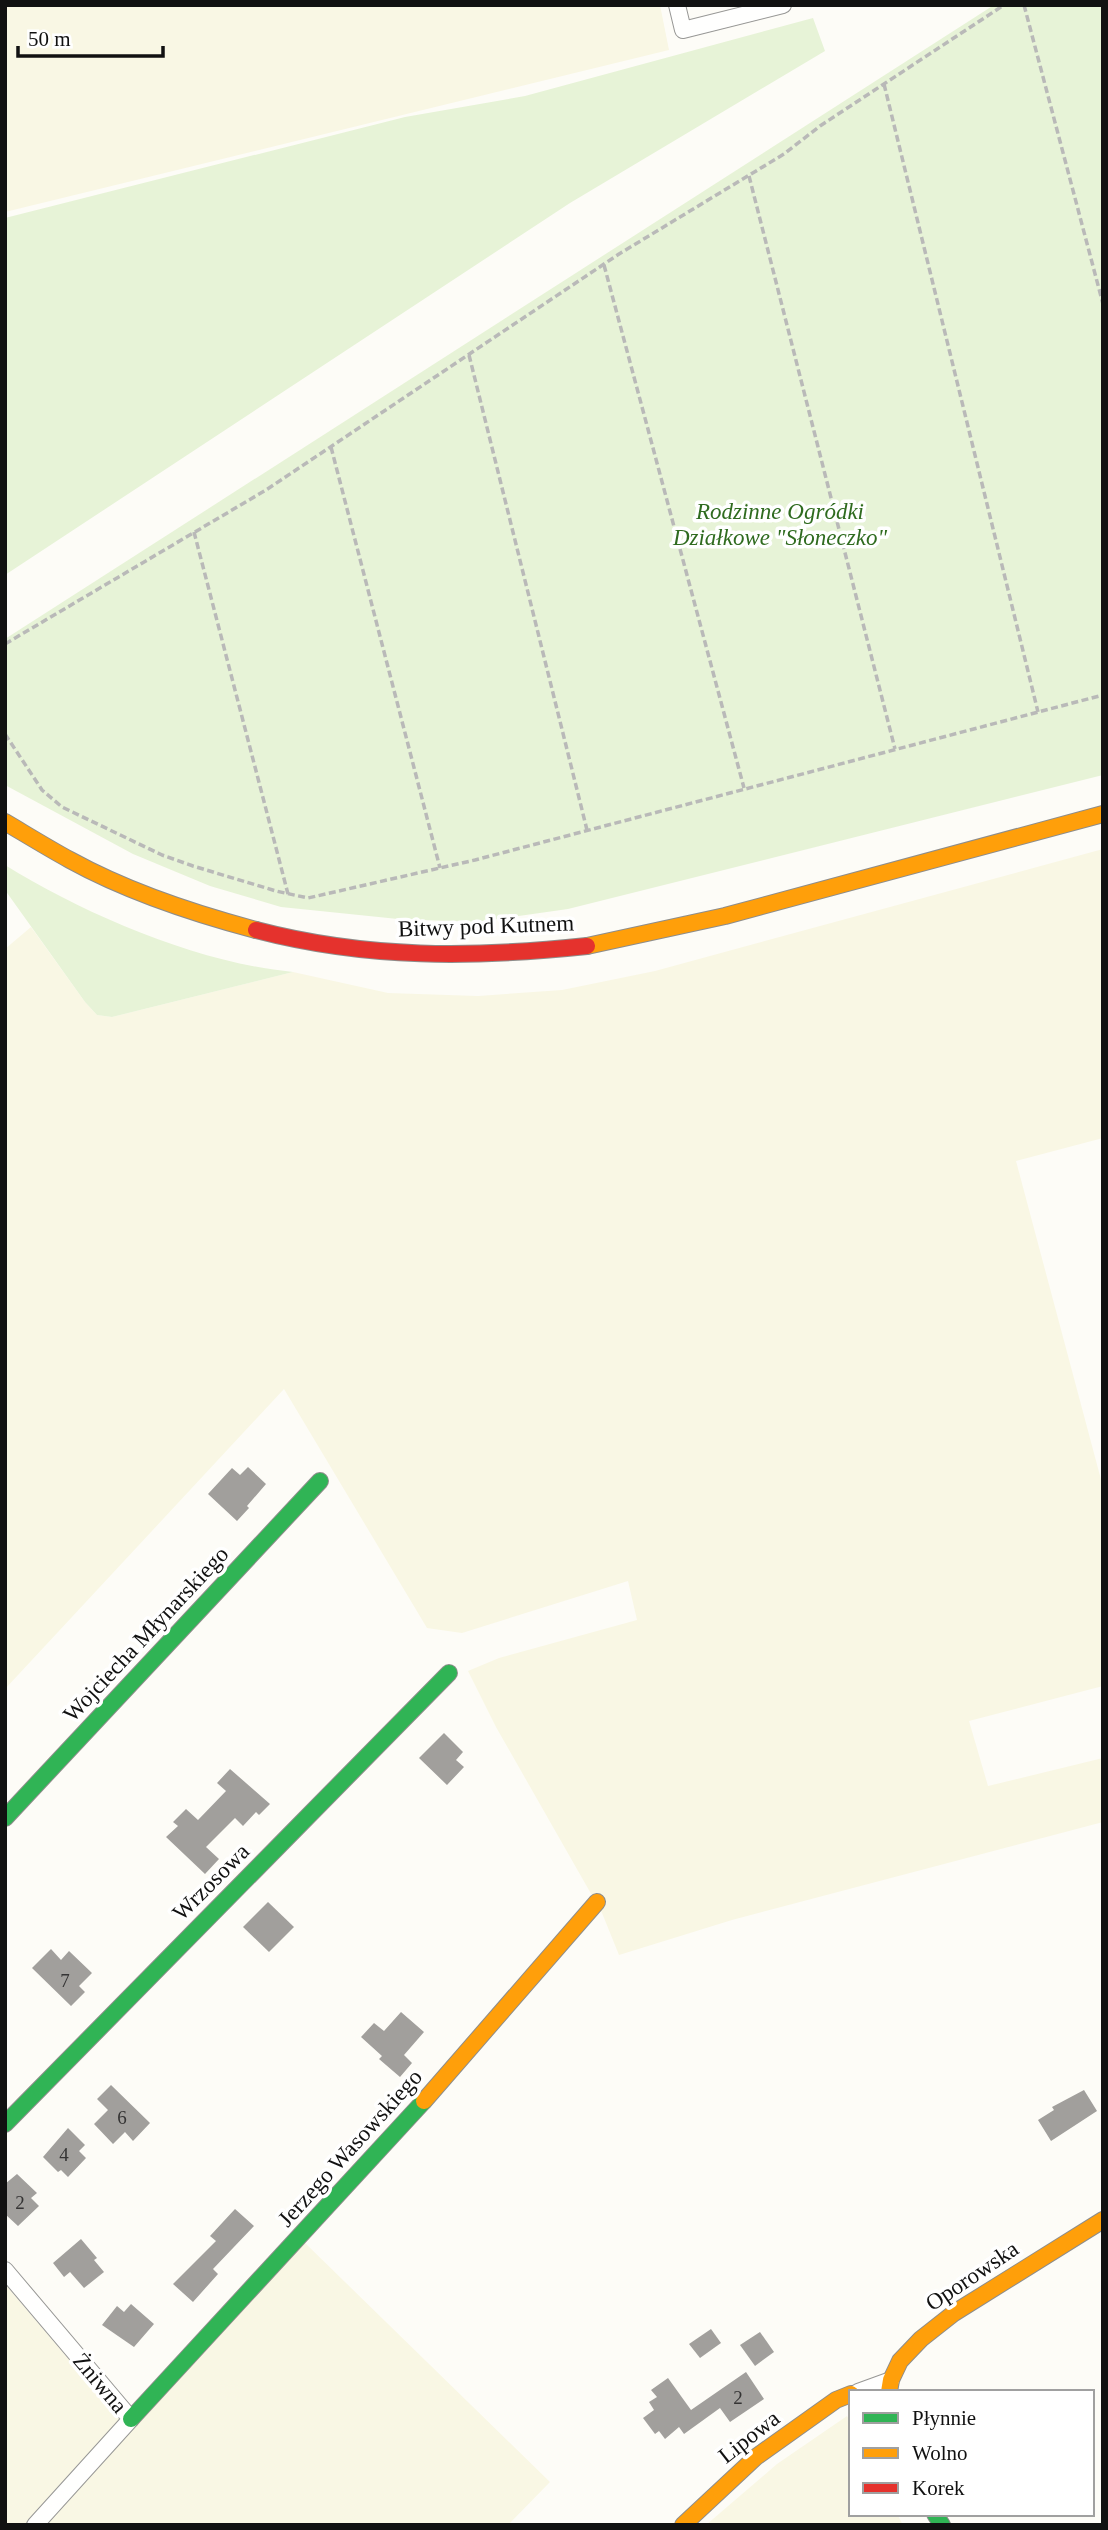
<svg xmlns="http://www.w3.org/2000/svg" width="1108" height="2530" font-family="'Times New Roman',serif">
  <rect width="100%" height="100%" fill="#fdfcf7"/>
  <g fill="#f9f7e4">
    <polygon points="5,5 660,5 669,50 5,212"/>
    <polygon points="1103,849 1103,1138 1016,1161 1103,1487 1103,1686 969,1721 988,1786 1103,1758 1103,1822 732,1920 619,1955 602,1913 496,1727 468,1671 499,1658 637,1620 628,1581 462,1633 427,1628 284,1389 5,1689 5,949 31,927 85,1002 97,1015 112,1017 293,972 388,993 478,996 562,990 655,971"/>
    <polygon points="304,2242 550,2482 508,2525 5,2525 5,2284 128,2429"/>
    <polygon points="847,2416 851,2423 851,2514 897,2514 903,2525 706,2525 777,2464"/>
  </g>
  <g fill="#e7f3d7">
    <polygon points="994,5 1103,5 1103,775 568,909 476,922 398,919 281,907 210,886 133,854 5,785 5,639"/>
    <polygon points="813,18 825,51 570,203 5,575 5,218 405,117 525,96"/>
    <path d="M 5,865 C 86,915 198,963 293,972 L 112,1017 L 97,1015 L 85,1002 L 5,890 Z"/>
  </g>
  <g fill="#a19f9c">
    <polygon points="248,1467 266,1484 247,1506 249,1508 237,1521 208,1494 232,1468 240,1475"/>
    <polygon points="444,1733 463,1752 456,1760 464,1767 447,1785 419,1758"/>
    <polygon points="230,1769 270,1804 259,1815 256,1812 243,1826 235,1818 206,1847 219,1859 205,1874 166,1837 178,1826 173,1822 186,1809 198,1820 226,1791 217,1783"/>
    <polygon points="268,1902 294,1927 269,1952 243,1927"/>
    <polygon points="51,1949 61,1960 69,1951 92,1973 79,1986 85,1992 71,2006 32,1968"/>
    <polygon points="401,2012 424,2032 404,2055 412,2063 400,2077 379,2059 382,2056 361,2037 374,2023 384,2031"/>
    <polygon points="111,2085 150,2123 133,2141 125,2132 113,2144 94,2124 108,2110 97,2099"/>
    <polygon points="1084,2090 1097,2111 1051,2141 1038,2120 1054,2110 1052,2107"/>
    <polygon points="68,2128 85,2145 79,2151 86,2158 68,2177 61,2170 58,2172 43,2157"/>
    <polygon points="17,2174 37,2193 31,2198 39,2206 18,2226 5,2214 5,2184"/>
    <polygon points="235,2209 254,2226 213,2269 218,2274 193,2302 173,2284 216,2241 210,2236"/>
    <polygon points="81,2239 97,2258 94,2260 104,2272 84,2288 70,2272 64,2277 53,2263"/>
    <polygon points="131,2304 154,2324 134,2347 102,2325 117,2306 124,2312"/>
    <polygon points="711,2329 721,2343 700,2358 689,2344"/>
    <polygon points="760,2332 774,2352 755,2366 740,2345"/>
    <polygon points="746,2372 764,2399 730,2422 720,2408 684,2434 679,2427 665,2439 659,2431 655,2434 643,2418 654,2410 649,2402 657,2397 651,2390 668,2378 691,2410"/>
  </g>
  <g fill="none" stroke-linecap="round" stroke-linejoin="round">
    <defs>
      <g id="street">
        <polyline points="677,5 683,30 783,5"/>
        <polyline points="5,2270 131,2419 35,2525"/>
        <polyline points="858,2392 891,2380"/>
      </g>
      <g id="fast">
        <polyline points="5,1818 320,1481"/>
        <polyline points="5,2124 449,1673"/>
        <polyline points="131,2419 424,2101"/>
        <polyline points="935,2514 942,2525"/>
      </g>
      <g id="slow">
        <path d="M 5,822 C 27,835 48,848 70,860 C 128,892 192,913 256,930"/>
        <polyline points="587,946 725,916 1103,814"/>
        <polyline points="424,2101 597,1902"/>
        <polyline points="889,2392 891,2380 900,2361 921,2339 954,2313 1103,2220"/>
        <polyline points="683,2525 756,2457 836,2400 851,2394"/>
      </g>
      <path id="jam" d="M 256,930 C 367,959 473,958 587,946"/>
    </defs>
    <use href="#street" stroke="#979795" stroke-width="18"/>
    <use href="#fast" stroke="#8e8d8b" stroke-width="18"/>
    <use href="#slow" stroke="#8e8d8b" stroke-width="18"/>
    <use href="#jam" stroke="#8e8d8b" stroke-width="18"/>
    <g stroke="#b9b9b8" stroke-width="3.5" stroke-dasharray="7 3.5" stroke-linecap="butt">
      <polyline points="1024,5 1103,304"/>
      <polyline points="884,84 1038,712"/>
      <polyline points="749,176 895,749"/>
      <polyline points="604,265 744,788"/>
      <polyline points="469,355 587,830"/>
      <polyline points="331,447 440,868"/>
      <polyline points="194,532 288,894"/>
      <polyline points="5,644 266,490 619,254 784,154 820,126 1004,5"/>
      <polyline points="5,734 42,790 62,807 162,855 193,866 276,891 308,898 475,860 1103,695"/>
    </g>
    <use href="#street" stroke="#fffffe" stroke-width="16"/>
    <use href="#fast" stroke="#30b455" stroke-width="16"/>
    <use href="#slow" stroke="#ff9f0a" stroke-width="16"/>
    <use href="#jam" stroke="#e5322d" stroke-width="16"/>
  </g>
  <g text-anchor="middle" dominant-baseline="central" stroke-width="7" stroke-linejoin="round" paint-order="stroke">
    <g font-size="19" fill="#353434">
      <text x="65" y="1980">7</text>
      <text x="122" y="2117">6</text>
      <text x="64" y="2154">4</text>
      <text x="20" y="2202">2</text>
      <text x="738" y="2397">2</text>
    </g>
    <g font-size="23" font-style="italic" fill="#2f6b1f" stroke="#fff">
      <text x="780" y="511">Rodzinne Ogródki<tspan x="780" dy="26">Działkowe "Słoneczko"</tspan></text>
    </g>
    <g font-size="23" fill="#111" stroke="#fff">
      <text transform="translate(486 926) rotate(-2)">Bitwy pod Kutnem</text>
      <text transform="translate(146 1634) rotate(-47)">Wojciecha Młynarskiego</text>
      <text transform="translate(211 1882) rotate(-45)">Wrzosowa</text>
      <text transform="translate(350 2148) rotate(-48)">Jerzego Wasowskiego</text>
      <text transform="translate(972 2276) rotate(-34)">Oporowska</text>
      <text transform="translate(100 2383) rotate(50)">Żniwna</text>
      <text transform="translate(749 2437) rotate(-38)">Lipowa</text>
    </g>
  </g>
  <rect width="1108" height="2530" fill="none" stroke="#111111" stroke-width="14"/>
  <rect x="849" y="2390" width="245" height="126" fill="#ffffff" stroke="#a0a0a0" stroke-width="2"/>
  <rect x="863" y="2413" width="35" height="10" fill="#30b455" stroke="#a0a0a0" stroke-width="2"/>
  <text x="912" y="2425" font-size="21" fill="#111111">Płynnie</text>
  <rect x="863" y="2448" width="35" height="10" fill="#ff9f0a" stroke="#a0a0a0" stroke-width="2"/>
  <text x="912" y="2460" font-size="21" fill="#111111">Wolno</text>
  <rect x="863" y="2483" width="35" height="10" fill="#e5322d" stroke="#a0a0a0" stroke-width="2"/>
  <text x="912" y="2495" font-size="21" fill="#111111">Korek</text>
  <path d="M18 46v10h145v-10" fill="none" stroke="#111111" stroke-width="3.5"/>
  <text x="28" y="46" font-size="21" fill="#111111" stroke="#ffffff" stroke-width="5" paint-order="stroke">50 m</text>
</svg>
